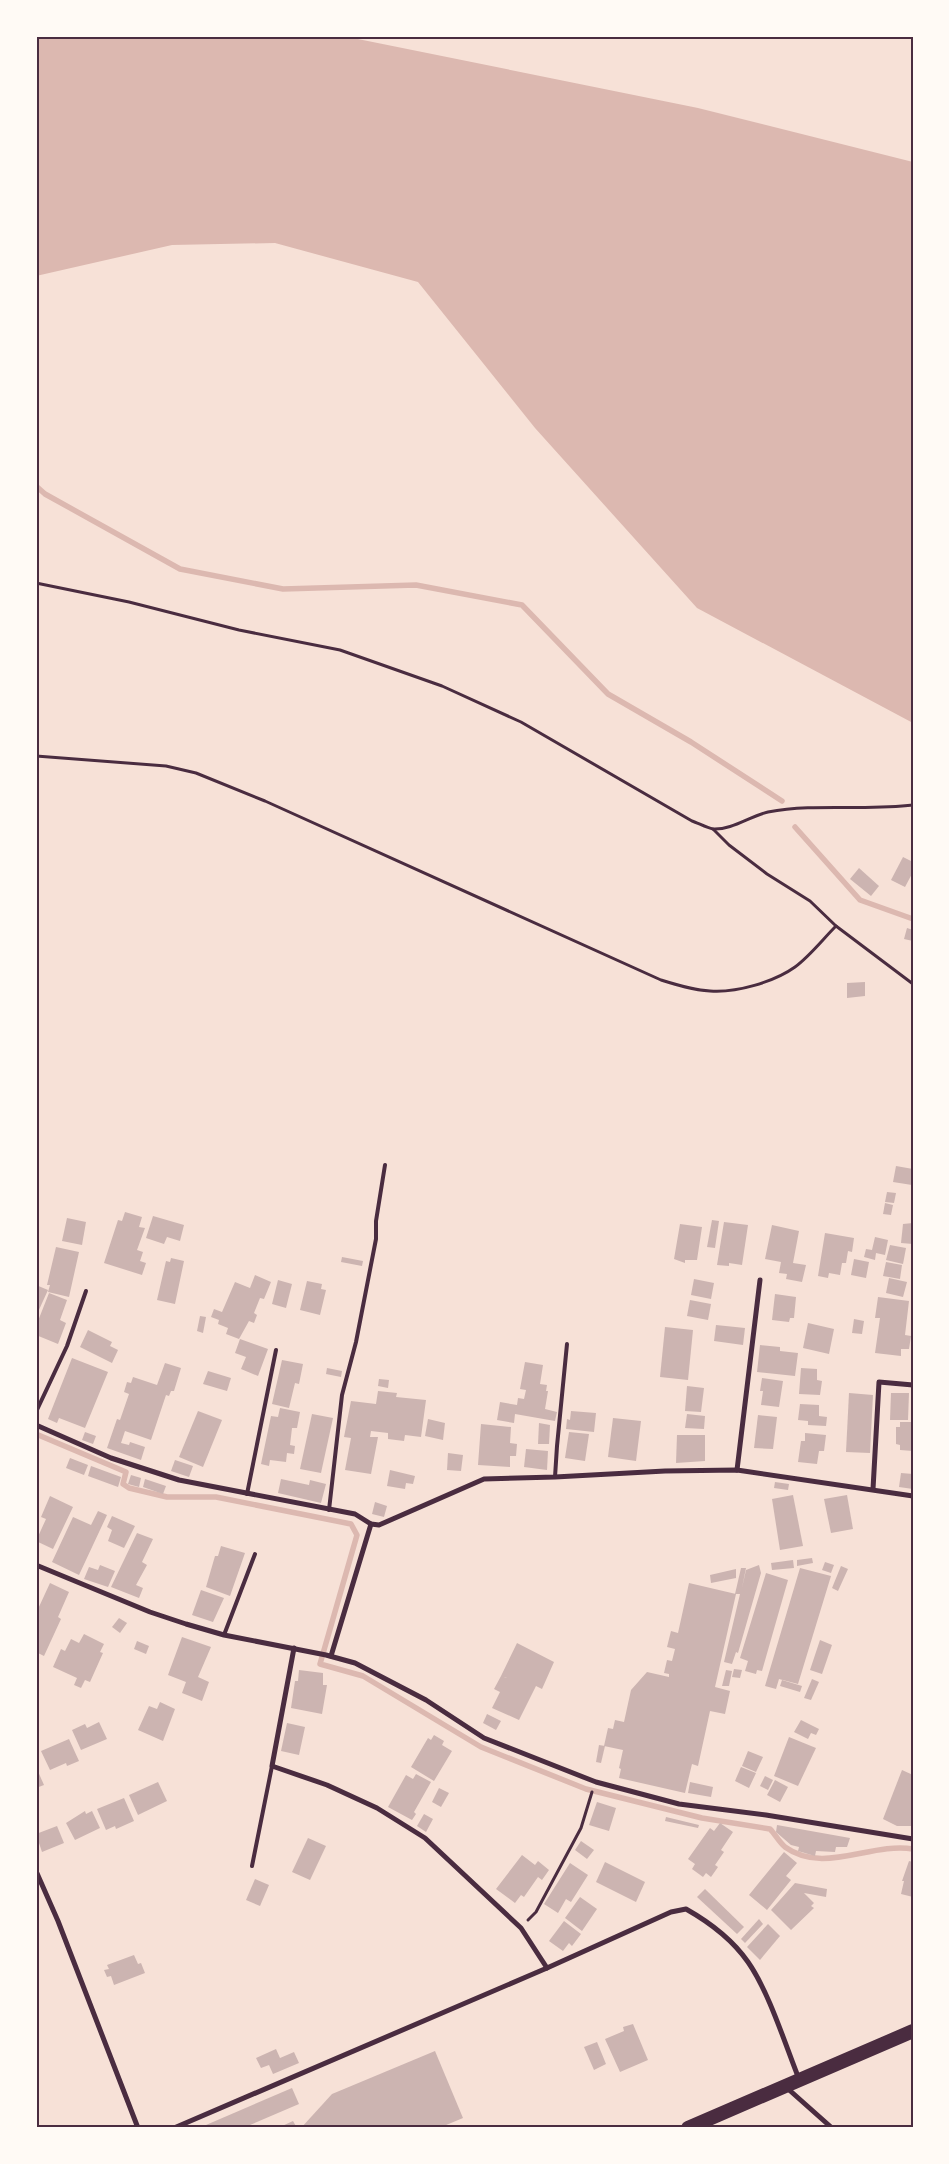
<svg xmlns="http://www.w3.org/2000/svg" width="949" height="2164" font-family="'Fira Sans Condensed',sans-serif">
  <rect width="100%" height="100%" fill="#f7e1d7"/>
  <polygon fill="#dcb8b0" points="36,36 343,36 698,108 913,162 913,723 697,608 535,428 418,282 275,243 172,245 36,276"/>
  <g fill="none" stroke-linecap="round" stroke-linejoin="round">
    <g stroke="#dcb8b0" stroke-width="5.5">
      <polyline points="36,486 45,494 180,569 283,589 416,585 522,605 608,694 691,742 782,801"/>
      <polyline points="795,827 860,900 913,919"/>
      <path d="M 36,1434 L 126,1472 L 123,1484 L 129,1488 L 167,1497 L 216,1497 L 351,1524 L 357,1535 L 320,1664 L 363,1676 L 481,1747 L 586,1789 L 702,1818 L 770,1829 C 775,1834 779,1842 785,1847 C 824,1875 870,1842 913,1849"/>
    </g>
  </g>
  <g fill="#ccb4b1">
    <polygon points="903,857 913,862 913,872 905,887 891,880"/>
    <polygon points="859,868 879,886 871,896 850,879"/>
    <polygon points="907,928 913,930 913,941 904,939"/>
    <polygon points="865,982 865,996 847,998 847,983"/>
    <polygon points="896,1166 913,1169 912,1185 893,1182"/>
    <polygon points="887,1192 896,1193 894,1203 885,1202"/>
    <polygon points="885,1203 893,1205 891,1215 883,1214"/>
    <polygon points="125,1212 142,1217 139,1227 145,1228 137,1250 143,1252 140,1261 146,1263 142,1275 104,1263 118,1220 122,1221"/>
    <polygon points="153,1216 184,1225 180,1241 167,1237 164,1244 146,1238"/>
    <polygon points="67,1218 86,1222 82,1245 62,1241"/>
    <polygon points="712,1220 719,1221 715,1248 707,1247"/>
    <polygon points="724,1222 748,1225 742,1265 729,1263 729,1266 717,1265"/>
    <polygon points="913,1223 913,1244 901,1243 903,1224"/>
    <polygon points="680,1224 702,1227 697,1260 685,1260 685,1263 674,1259"/>
    <polygon points="772,1225 799,1231 793,1263 806,1265 802,1282 786,1279 787,1274 779,1273 781,1262 765,1259"/>
    <polygon points="825,1233 854,1238 852,1252 848,1251 846,1263 842,1263 840,1275 829,1273 828,1278 818,1276"/>
    <polygon points="875,1237 888,1240 885,1255 876,1253 875,1260 864,1257 866,1249 872,1250"/>
    <polygon points="890,1245 906,1248 903,1264 886,1260"/>
    <polygon points="56,1247 79,1252 69,1297 48,1292 50,1285 47,1285"/>
    <polygon points="342,1257 363,1261 362,1266 341,1262"/>
    <polygon points="171,1258 184,1261 175,1304 157,1300 166,1261 170,1262"/>
    <polygon points="854,1259 869,1262 866,1278 851,1275"/>
    <polygon points="886,1262 902,1265 900,1279 883,1276"/>
    <polygon points="255,1275 271,1282 264,1299 260,1298 254,1313 257,1315 254,1323 249,1321 239,1339 226,1334 228,1328 218,1324 219,1320 211,1317 214,1309 222,1312 235,1282 250,1288"/>
    <polygon points="889,1278 907,1282 903,1297 886,1293"/>
    <polygon points="694,1279 714,1283 711,1299 691,1295"/>
    <polygon points="278,1280 292,1284 286,1308 272,1304"/>
    <polygon points="307,1281 322,1284 321,1289 326,1290 320,1315 300,1310"/>
    <polygon points="36,1285 48,1290 38,1312 36,1312"/>
    <polygon points="49,1293 67,1300 60,1320 66,1323 58,1344 36,1335 36,1326"/>
    <polygon points="775,1294 796,1297 794,1318 790,1318 789,1322 772,1320"/>
    <polygon points="878,1297 909,1301 905,1335 911,1336 909,1349 901,1349 901,1356 875,1353 880,1318 875,1318"/>
    <polygon points="690,1300 711,1304 708,1320 687,1316"/>
    <polygon points="200,1316 206,1317 203,1333 197,1331"/>
    <polygon points="854,1319 864,1321 862,1334 852,1333"/>
    <polygon points="808,1323 834,1329 829,1354 803,1348"/>
    <polygon points="716,1325 745,1328 743,1345 714,1341"/>
    <polygon points="665,1327 693,1330 688,1380 660,1377"/>
    <polygon points="88,1330 112,1342 110,1346 118,1350 112,1363 80,1347"/>
    <polygon points="240,1339 268,1349 258,1376 241,1369 246,1357 235,1353"/>
    <polygon points="760,1345 780,1347 780,1351 798,1353 795,1376 757,1372"/>
    <polygon points="72,1358 108,1372 85,1428 59,1418 57,1423 48,1419"/>
    <polygon points="282,1360 303,1364 299,1384 295,1383 289,1408 272,1404"/>
    <polygon points="525,1362 543,1365 540,1384 547,1385 546,1391 548,1391 545,1409 557,1412 555,1421 515,1414 514,1423 497,1420 500,1402 517,1405 518,1398 524,1399 526,1390 520,1389"/>
    <polygon points="165,1363 181,1368 174,1391 171,1391 169,1396 166,1395 151,1440 125,1431 121,1443 129,1445 130,1442 145,1447 141,1460 107,1448 117,1419 120,1420 129,1394 124,1392 127,1382 131,1383 133,1377 157,1385"/>
    <polygon points="327,1368 342,1371 341,1377 326,1374"/>
    <polygon points="801,1368 817,1369 817,1380 822,1381 820,1395 799,1394"/>
    <polygon points="208,1371 231,1378 227,1391 203,1384"/>
    <polygon points="762,1378 783,1381 779,1407 761,1405 763,1391 760,1391"/>
    <polygon points="379,1379 389,1380 388,1388 378,1386"/>
    <polygon points="687,1386 704,1388 701,1412 685,1411"/>
    <polygon points="378,1391 397,1393 396,1397 426,1400 421,1437 405,1435 404,1441 388,1439 388,1433 371,1431 370,1437 378,1437 371,1474 345,1470 351,1438 344,1437 351,1401 376,1404"/>
    <polygon points="849,1393 873,1395 870,1453 846,1452"/>
    <polygon points="891,1393 909,1393 908,1420 890,1420"/>
    <polygon points="800,1404 819,1405 819,1416 827,1417 826,1426 808,1425 808,1421 798,1420"/>
    <polygon points="280,1408 300,1412 297,1428 292,1428 290,1445 295,1446 294,1454 287,1453 286,1462 270,1460 269,1466 261,1464 271,1416 278,1417"/>
    <polygon points="198,1411 222,1420 203,1467 179,1457"/>
    <polygon points="571,1411 596,1413 594,1432 566,1429 567,1419 570,1420"/>
    <polygon points="312,1414 333,1418 321,1473 300,1469"/>
    <polygon points="687,1414 705,1416 704,1429 685,1428"/>
    <polygon points="758,1415 777,1417 773,1449 754,1448"/>
    <polygon points="613,1418 641,1421 636,1461 608,1457"/>
    <polygon points="428,1419 445,1423 443,1440 425,1436"/>
    <polygon points="900,1422 913,1422 913,1451 900,1450 900,1445 896,1444 896,1427 900,1427"/>
    <polygon points="539,1423 550,1425 549,1444 538,1444"/>
    <polygon points="481,1424 511,1427 510,1443 517,1444 516,1456 510,1456 510,1467 478,1465"/>
    <polygon points="85,1432 96,1436 93,1444 82,1440"/>
    <polygon points="569,1432 589,1434 585,1461 565,1458"/>
    <polygon points="805,1433 826,1435 824,1451 819,1451 817,1464 798,1462 801,1441 805,1441"/>
    <polygon points="677,1435 705,1435 705,1461 676,1463"/>
    <polygon points="526,1449 548,1451 547,1470 524,1467"/>
    <polygon points="448,1453 463,1455 461,1471 447,1470"/>
    <polygon points="70,1458 88,1465 84,1475 66,1468"/>
    <polygon points="175,1460 193,1466 189,1477 171,1471"/>
    <polygon points="91,1466 121,1477 118,1487 88,1476"/>
    <polygon points="390,1470 415,1476 413,1484 406,1483 405,1489 387,1486"/>
    <polygon points="901,1473 913,1474 913,1489 899,1487"/>
    <polygon points="131,1475 141,1478 139,1487 128,1484"/>
    <polygon points="145,1479 166,1486 163,1494 143,1487"/>
    <polygon points="281,1479 309,1485 310,1480 326,1484 321,1503 278,1493"/>
    <polygon points="775,1482 789,1484 788,1490 774,1488"/>
    <polygon points="793,1495 803,1546 780,1550 772,1499"/>
    <polygon points="847,1495 853,1529 831,1533 824,1499"/>
    <polygon points="50,1496 73,1507 53,1549 36,1541 46,1519 41,1517"/>
    <polygon points="375,1502 387,1506 384,1517 372,1514"/>
    <polygon points="98,1511 107,1515 79,1575 52,1562 73,1517 91,1525"/>
    <polygon points="112,1516 135,1526 124,1548 108,1541 112,1530 107,1527"/>
    <polygon points="137,1533 153,1539 142,1562 147,1565 136,1585 143,1588 139,1598 111,1587"/>
    <polygon points="221,1546 245,1553 230,1596 206,1587 215,1556 218,1556"/>
    <polygon points="812,1558 813,1563 797,1566 797,1560"/>
    <polygon points="793,1560 794,1568 772,1570 771,1563"/>
    <polygon points="825,1562 834,1565 831,1573 822,1570"/>
    <polygon points="100,1565 115,1571 108,1587 84,1579 89,1567 98,1570"/>
    <polygon points="759,1565 761,1573 738,1653 736,1652 732,1664 724,1662 740,1594 735,1594 741,1568 746,1568 742,1588 746,1570"/>
    <polygon points="841,1566 848,1569 838,1591 832,1588"/>
    <polygon points="800,1568 831,1576 798,1684 779,1679 776,1689 765,1686"/>
    <polygon points="736,1569 736,1578 711,1583 710,1575"/>
    <polygon points="766,1573 788,1580 762,1671 757,1670 756,1674 745,1671 748,1661 740,1658"/>
    <polygon points="50,1583 69,1592 58,1617 61,1619 44,1656 36,1652 36,1608 38,1609"/>
    <polygon points="689,1583 736,1594 715,1687 730,1691 725,1714 710,1711 698,1766 692,1764 685,1793 619,1778 621,1769 619,1768 623,1750 604,1746 608,1728 613,1729 615,1720 624,1722 631,1690 647,1672 669,1677 669,1674 664,1673 667,1660 672,1661 675,1649 667,1647 671,1631 678,1633"/>
    <polygon points="201,1590 224,1598 213,1622 192,1615"/>
    <polygon points="119,1618 127,1623 120,1633 112,1627"/>
    <polygon points="84,1634 104,1644 100,1652 103,1653 90,1682 85,1680 81,1688 74,1685 77,1678 53,1667 61,1649 65,1651 71,1639 79,1643"/>
    <polygon points="182,1637 211,1647 198,1677 209,1682 202,1701 182,1693 186,1682 168,1675"/>
    <polygon points="820,1640 832,1645 822,1674 810,1670"/>
    <polygon points="137,1641 149,1646 146,1654 134,1649"/>
    <polygon points="517,1643 554,1662 542,1689 536,1686 519,1720 492,1708 500,1692 494,1689 501,1676 507,1678 501,1676"/>
    <polygon points="734,1669 742,1670 740,1678 732,1677"/>
    <polygon points="299,1670 323,1673 323,1685 327,1685 322,1714 291,1708 295,1681 298,1681"/>
    <polygon points="726,1670 732,1671 729,1686 722,1686"/>
    <polygon points="812,1679 819,1682 811,1700 804,1698"/>
    <polygon points="782,1680 802,1686 800,1692 780,1686"/>
    <polygon points="160,1702 175,1709 163,1741 138,1730 149,1706 157,1709"/>
    <polygon points="487,1714 501,1721 496,1730 483,1723"/>
    <polygon points="801,1720 819,1729 816,1735 811,1733 808,1739 794,1732"/>
    <polygon points="99,1722 107,1739 81,1750 72,1730 85,1724 87,1728"/>
    <polygon points="287,1723 305,1727 299,1755 281,1751"/>
    <polygon points="434,1735 444,1741 442,1745 452,1751 434,1781 411,1767 428,1738 431,1740"/>
    <polygon points="789,1737 816,1748 798,1786 774,1776"/>
    <polygon points="69,1739 79,1761 67,1766 66,1763 50,1770 41,1751"/>
    <polygon points="599,1745 605,1746 601,1763 596,1762"/>
    <polygon points="748,1751 763,1757 756,1772 742,1766"/>
    <polygon points="36,1767 44,1785 36,1788"/>
    <polygon points="741,1767 756,1773 749,1788 735,1781"/>
    <polygon points="902,1770 913,1775 913,1826 897,1826 883,1819"/>
    <polygon points="416,1774 431,1782 414,1812 416,1814 412,1820 388,1807 406,1775 413,1779"/>
    <polygon points="765,1776 773,1780 768,1790 760,1786"/>
    <polygon points="775,1780 788,1787 780,1802 767,1795"/>
    <polygon points="158,1782 167,1801 138,1815 129,1795"/>
    <polygon points="690,1782 713,1787 711,1797 688,1793"/>
    <polygon points="439,1788 449,1793 441,1807 432,1802"/>
    <polygon points="124,1798 134,1821 116,1829 115,1826 106,1830 97,1809"/>
    <polygon points="597,1802 616,1808 609,1831 589,1825"/>
    <polygon points="85,1811 86,1814 92,1811 100,1828 75,1840 66,1823"/>
    <polygon points="424,1814 433,1819 426,1832 417,1826"/>
    <polygon points="666,1817 699,1825 698,1828 665,1821"/>
    <polygon points="720,1823 733,1832 721,1850 724,1852 715,1865 718,1867 711,1877 706,1873 703,1877 692,1869 695,1864 688,1859 710,1828 714,1831"/>
    <polygon points="777,1825 850,1838 847,1847 836,1847 835,1852 816,1851 815,1856 798,1851 799,1847 791,1845 776,1832"/>
    <polygon points="57,1826 64,1843 42,1852 36,1834"/>
    <polygon points="308,1838 326,1846 310,1880 292,1872"/>
    <polygon points="581,1841 594,1850 587,1859 575,1850"/>
    <polygon points="784,1852 797,1863 786,1876 791,1880 767,1910 749,1895"/>
    <polygon points="522,1855 535,1865 538,1861 549,1870 542,1880 538,1877 524,1897 521,1895 515,1903 496,1889"/>
    <polygon points="909,1861 913,1862 913,1897 901,1894 904,1881 902,1881"/>
    <polygon points="605,1862 645,1882 636,1902 596,1882"/>
    <polygon points="570,1863 588,1875 571,1902 566,1899 558,1913 544,1904"/>
    <polygon points="255,1879 269,1885 260,1906 246,1900"/>
    <polygon points="795,1883 827,1889 826,1897 804,1893 814,1903 811,1906 814,1908 791,1930 771,1910"/>
    <polygon points="705,1889 744,1927 737,1934 697,1897"/>
    <polygon points="580,1897 597,1909 582,1931 565,1918"/>
    <polygon points="759,1919 763,1924 745,1943 741,1939"/>
    <polygon points="564,1921 581,1934 572,1946 569,1943 563,1951 549,1941"/>
    <polygon points="768,1924 780,1936 760,1960 747,1947"/>
    <polygon points="134,1955 138,1964 141,1963 145,1973 114,1985 111,1976 107,1977 104,1970 109,1969 107,1965"/>
    <polygon points="633,2024 648,2060 620,2072 605,2039 624,2031 623,2027"/>
    <polygon points="597,2042 606,2064 594,2070 584,2047"/>
    <polygon points="276,2049 280,2058 294,2052 299,2063 273,2074 269,2065 261,2068 256,2058"/>
    <polygon points="435,2051 463,2118 439,2128 301,2128 332,2094"/>
    <polygon points="292,2088 299,2104 243,2128 199,2128"/>
    <polygon points="293,2121 297,2128 274,2128 279,2126 280,2127"/>
  </g>
  <g fill="none" stroke-linecap="round" stroke-linejoin="round">
    <g stroke="#4a2c40" stroke-width="3">
      <path d="M 36,583 L 129,602 L 239,630 L 340,650 L 442,686 L 521,722 L 692,821 C 698,823 707,828 713,829 C 732,830 750,816 768,812 C 816,803 865,811 913,805"/>
      <path d="M 36,756 L 166,766 L 196,773 L 265,801 L 661,980 C 677,985 693,990 710,991 C 736,993 774,982 795,967 C 810,956 823,939 836,926 L 913,984"/>
      <polyline points="713,829 729,845 767,874 810,901 836,926"/>
      <polyline points="528,1920 536,1912 581,1828 592,1792"/>
    </g>
    <g stroke="#4a2c40" stroke-width="4">
      <polyline points="36,1412 67,1346 86,1291"/>
      <polyline points="555,1477 557,1446 567,1344"/>
      <polyline points="247,1494 276,1350"/>
      <polyline points="329,1510 342,1395 356,1342 376,1239 376,1221 385,1165"/>
      <polyline points="224,1635 255,1554"/>
      <polyline points="252,1866 272,1766"/>
    </g>
    <g stroke="#4a2c40" stroke-width="5">
      <polyline points="36,1425 111,1458 179,1480 355,1514 371,1524 379,1525 484,1479 555,1477 665,1471 737,1470 913,1496"/>
      <polyline points="737,1470 760,1280"/>
      <polyline points="873,1489 879,1382 913,1385"/>
      <polyline points="36,1565 150,1612 186,1624 224,1635 326,1655 355,1663 426,1700 484,1738 596,1782 679,1804 766,1815 913,1839"/>
      <polyline points="294,1648 272,1766 327,1785 377,1808 425,1838 521,1928 547,1968"/>
      <polyline points="331,1656 371,1524"/>
      <polyline points="36,1871 58,1921 138,2128"/>
      <polyline points="787,2088 832,2128"/>
      <path d="M 174,2128 L 547,1968 L 671,1912 L 686,1909 C 709,1922 732,1939 748,1962 C 769,1992 785,2044 799,2079"/>
    </g>
    <polyline stroke="#4a2c40" stroke-width="14" points="688,2128 913,2031"/>
  </g>
  <rect width="949" height="2164" fill="none" stroke="#fffaf5" stroke-width="75"/>
  <rect x="38" y="38" width="874" height="2088" fill="none" stroke="#4a2c40" stroke-width="2"/>
</svg>
